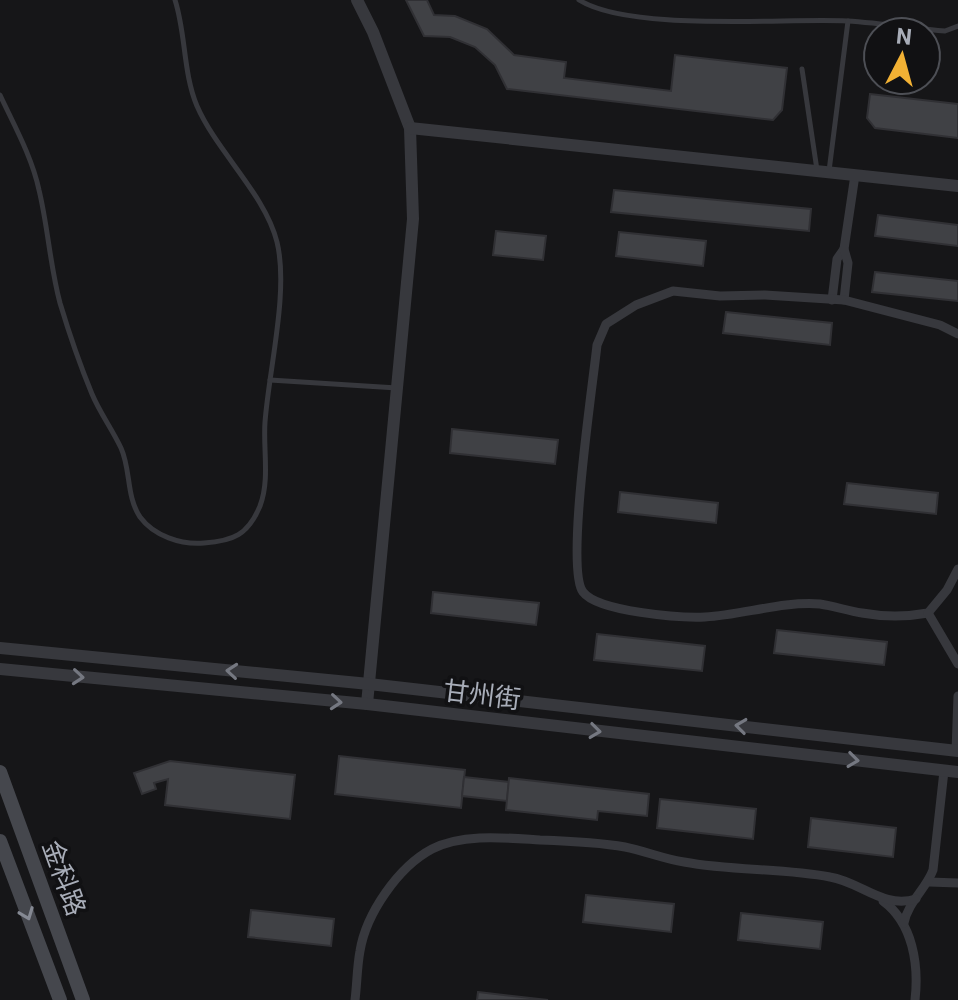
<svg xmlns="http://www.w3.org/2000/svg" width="958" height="1000" font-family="Roboto,'Noto Sans SC',sans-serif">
  <rect width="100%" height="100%" fill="#161618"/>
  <g fill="#404145" stroke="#303034" stroke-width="2">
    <polygon points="406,0 427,0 434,15 455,16 487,29 514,55 566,62 564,78 671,91 675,55 787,68 782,110 773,120 507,89 495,65 475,47 450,37 424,36"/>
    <polygon points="870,94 958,104 958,138 875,128 867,118"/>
    <polygon points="614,190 811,209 809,231 611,212"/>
    <polygon points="878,215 958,225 958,246 875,236"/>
    <polygon points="496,231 546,236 543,260 493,255"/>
    <polygon points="619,232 706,241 703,266 616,256"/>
    <polygon points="875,272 958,281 958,301 872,292"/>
    <polygon points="726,312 832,323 830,345 723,333"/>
    <polygon points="452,429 558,440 555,464 450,453"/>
    <polygon points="847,483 938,493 936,514 844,504"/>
    <polygon points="620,492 718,503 716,523 618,512"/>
    <polygon points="433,592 539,603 536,625 431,613"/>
    <polygon points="777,630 887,642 884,665 774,653"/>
    <polygon points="597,634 705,646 702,671 594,660"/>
    <polygon points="339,756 465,770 461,808 335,794"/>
    <polygon points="170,761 295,775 290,819 165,805 168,779 154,783 156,789 142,794 134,773"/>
    <polygon points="464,777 509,782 507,801 462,796"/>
    <polygon points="509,778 649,794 647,816 598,811 597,820 506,810"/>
    <polygon points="660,799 756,809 753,839 657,828"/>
    <polygon points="811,818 896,828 893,857 808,847"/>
    <polygon points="586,895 674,904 671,932 583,922"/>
    <polygon points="251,910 334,919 331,946 248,937"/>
    <polygon points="741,913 823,922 820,949 738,940"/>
    <polygon points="478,992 548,1000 477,1000"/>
  </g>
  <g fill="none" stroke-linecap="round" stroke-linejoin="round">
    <g stroke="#37383d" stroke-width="5">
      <path d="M 579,0 C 630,32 783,18 847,21 C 880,23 913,28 945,31 L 958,26"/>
      <polyline points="802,69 817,170"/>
      <path d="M 0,95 C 14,125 32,157 39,190 C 48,227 50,266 60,303 C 69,333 80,365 92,394 C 100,413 112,429 121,448 C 131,470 126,496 140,517 C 154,536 181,545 204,543 C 233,541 248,535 260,506 C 270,480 263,449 265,422 C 269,369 289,291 277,242 C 265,194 217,152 197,106 C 183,73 186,34 175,0"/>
      <polyline points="829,171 848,21"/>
      <polyline points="270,380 397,388"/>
    </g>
    <g stroke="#37383d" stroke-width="9">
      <polyline points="832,300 837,259 844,249"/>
      <polyline points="844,300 848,263 844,249 855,175"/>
      <path d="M 958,334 L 940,325 L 844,300 L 765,295 L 720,296 L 673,291 L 636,305 L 606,324 L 597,345 C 593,384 565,569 583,592 C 598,612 681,618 705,617 C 743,615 782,601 820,604 C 834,606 848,611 862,613 C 884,617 906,617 928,613 L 947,590 L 958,569"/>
      <polyline points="928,613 958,664"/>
      <polyline points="956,751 958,696"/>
      <polyline points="929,882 958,883"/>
      <path d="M 883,901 C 913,923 919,965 915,1000"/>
      <path d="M 904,923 C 908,902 926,889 933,870 L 944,771"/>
      <path d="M 355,1000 C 357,984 357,967 360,951 C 366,914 398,867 432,849 C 463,833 507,838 540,840 C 569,841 597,842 625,847 C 645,851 664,859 684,862 C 732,871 782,868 830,877 C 861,882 883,909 916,899"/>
    </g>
    <g stroke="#37383d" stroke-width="12">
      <polyline points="357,0 373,32 410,128 413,219 367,704"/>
      <polyline points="410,128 958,186"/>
      <polyline points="0,648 369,684 958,751"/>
      <polyline points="0,669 367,704 958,772"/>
    </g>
    <g stroke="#45474d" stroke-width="14">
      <polyline points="0,772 83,1000"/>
      <polyline points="0,841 60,1000"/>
    </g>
  </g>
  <defs><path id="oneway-chevron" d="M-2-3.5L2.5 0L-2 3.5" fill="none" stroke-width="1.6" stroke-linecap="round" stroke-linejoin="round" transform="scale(2)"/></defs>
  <g stroke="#757881">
    <use href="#oneway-chevron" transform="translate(232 671) rotate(-175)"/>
    <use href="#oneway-chevron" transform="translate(78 677) rotate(5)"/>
    <use href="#oneway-chevron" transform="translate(336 702) rotate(5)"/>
    <use href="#oneway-chevron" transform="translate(741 726) rotate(-173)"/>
    <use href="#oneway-chevron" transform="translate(595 731) rotate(7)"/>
    <use href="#oneway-chevron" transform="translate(853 760) rotate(7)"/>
  </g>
  <use stroke="#858993" href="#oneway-chevron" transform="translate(27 914) rotate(69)"/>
  <g text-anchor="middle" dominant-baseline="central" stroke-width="7" stroke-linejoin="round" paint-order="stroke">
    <g font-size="26" fill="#a8adb8" stroke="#111113">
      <text transform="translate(482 695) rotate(7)">甘州街</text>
      <text transform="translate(64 878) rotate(70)">金科路</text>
    </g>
  </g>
  <g transform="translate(902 56) rotate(6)"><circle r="38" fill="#111113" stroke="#4d4f55" stroke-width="2"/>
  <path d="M0-6L14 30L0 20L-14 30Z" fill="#f2b134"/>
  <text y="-12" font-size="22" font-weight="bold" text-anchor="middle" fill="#a8adb8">N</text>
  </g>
</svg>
